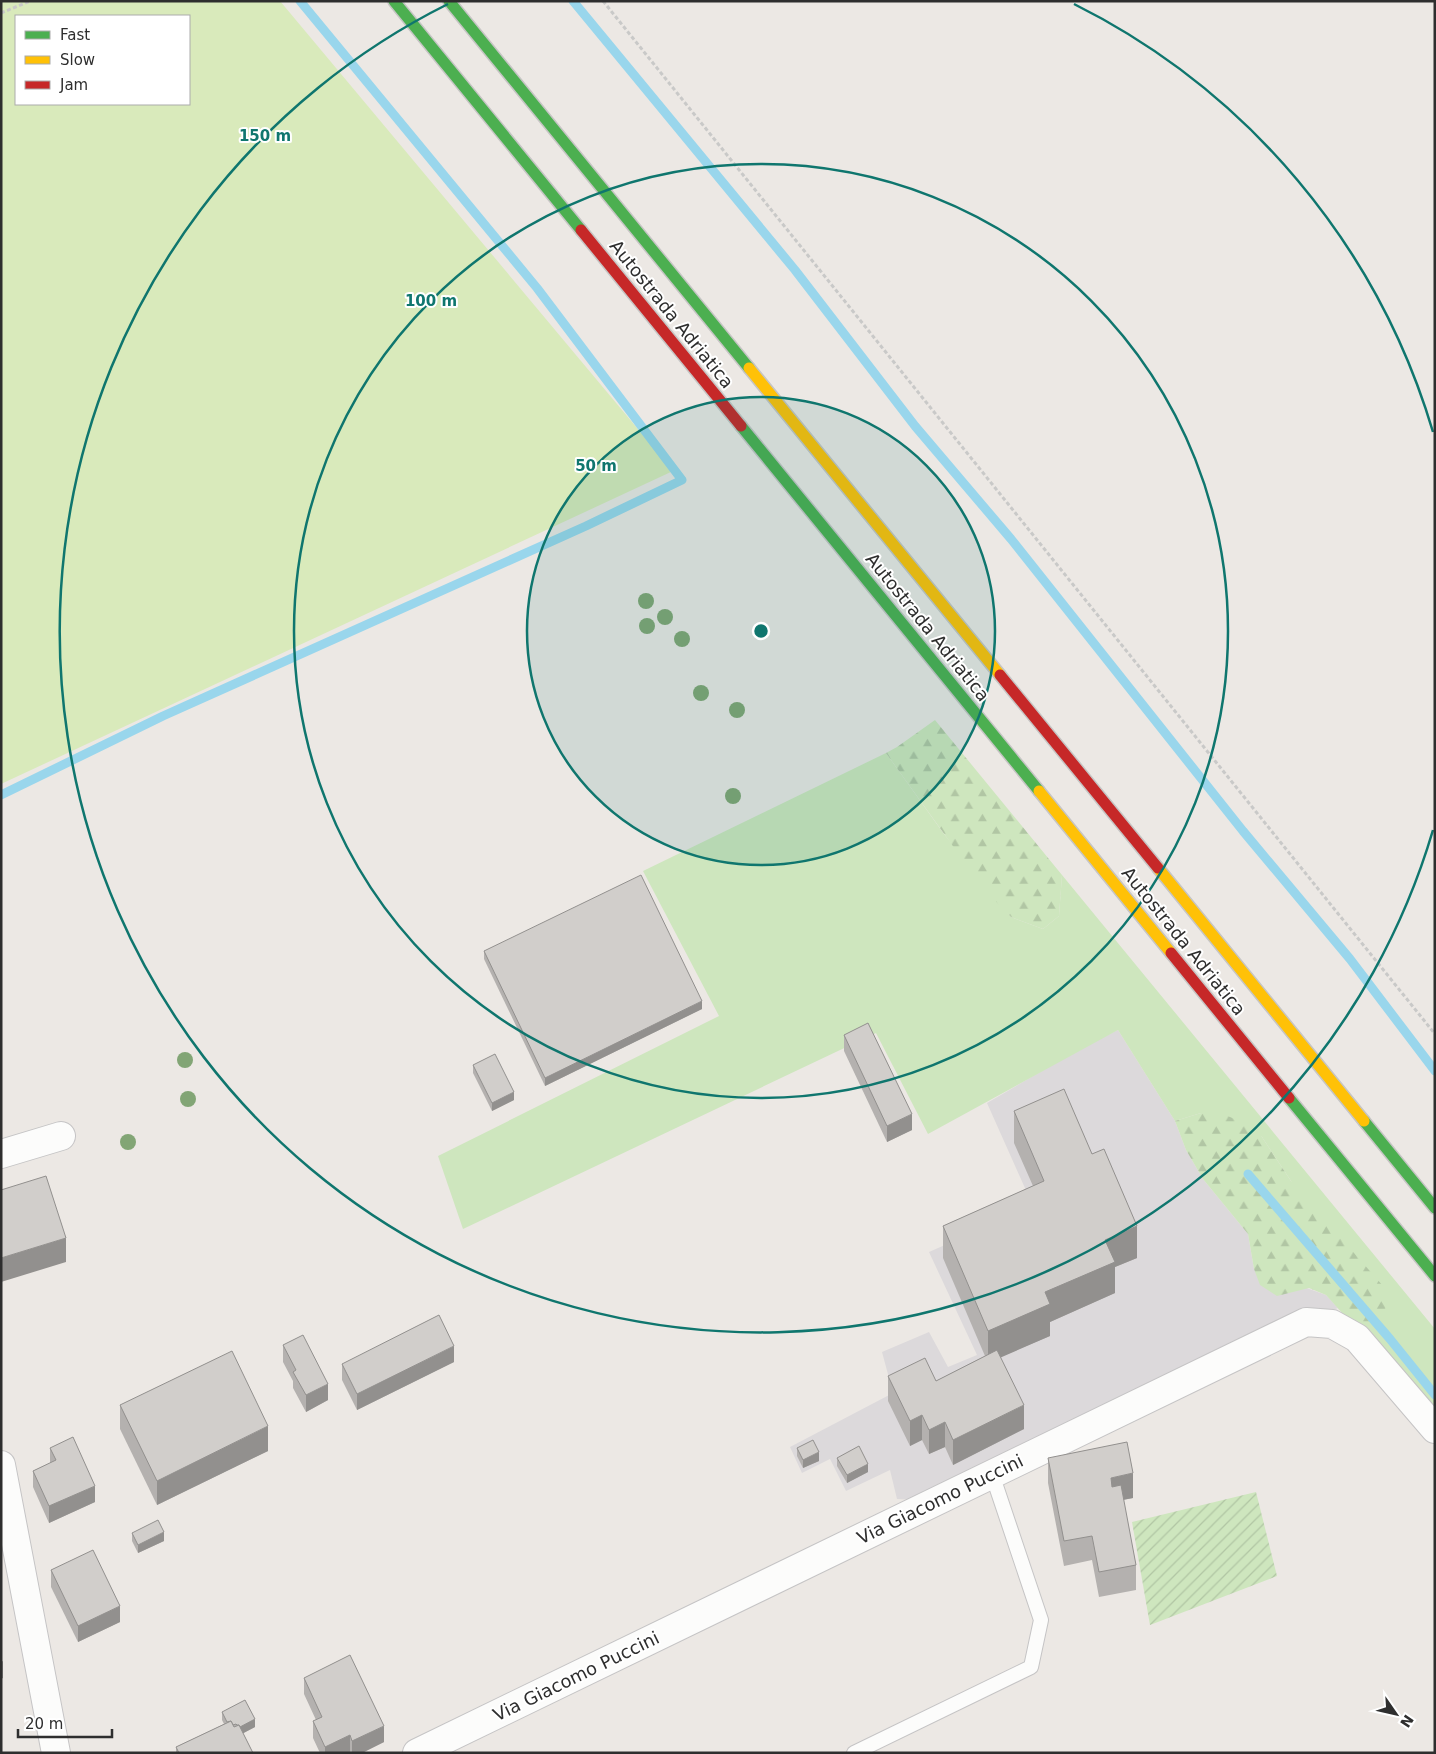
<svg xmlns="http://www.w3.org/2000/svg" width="1436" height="1754" font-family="'DejaVu Sans',sans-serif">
  <defs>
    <pattern id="forest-firs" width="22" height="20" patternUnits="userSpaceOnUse" patternTransform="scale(1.25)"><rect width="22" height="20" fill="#cee6be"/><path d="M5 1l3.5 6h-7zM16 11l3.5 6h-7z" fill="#b1c6a4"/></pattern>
    <pattern id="garden-furrows" width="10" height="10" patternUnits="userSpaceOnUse" patternTransform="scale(1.25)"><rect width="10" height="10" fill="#cee6be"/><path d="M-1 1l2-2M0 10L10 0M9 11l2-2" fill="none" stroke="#b1c6a4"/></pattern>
  </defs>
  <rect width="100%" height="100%" fill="#ece8e4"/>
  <polygon fill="#dcd9db" points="1118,1030 1175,1121 1186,1150 1203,1179 1248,1234 1254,1269 1326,1295 1338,1308 1307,1319 924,1500 897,1499 890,1470 846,1491 830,1459 802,1473 790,1447 893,1393 882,1352 929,1332 948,1367 977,1355 929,1252 1033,1206 987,1103 1083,1047"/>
  <polygon fill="#cee6be" points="886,753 944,834 1011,917 1043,929 1059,916 1062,875 1435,1329 1435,1424 1360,1333 1291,1181 1262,1137 1201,1113 1175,1121 1118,1030 928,1134 876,1033 463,1229 438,1156 719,1016 643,871"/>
  <g fill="url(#forest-firs)">
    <polygon points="935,720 1062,875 1059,916 1043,929 1011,917 983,888 886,753 897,747"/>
    <polygon points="1201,1113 1223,1114 1244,1123 1262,1137 1291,1181 1383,1286 1388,1299 1385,1310 1360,1333 1326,1295 1309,1288 1277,1296 1260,1285 1254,1269 1248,1234 1203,1179 1186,1150 1175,1121"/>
  </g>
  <polygon fill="url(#garden-furrows)" points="1256,1492 1277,1576 1150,1625 1132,1522"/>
  <path fill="#d9eabb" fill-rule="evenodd" d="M 1,1 L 280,1 L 673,471 L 1,784 ZM 16,16 L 189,16 L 189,104 L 16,104 Z"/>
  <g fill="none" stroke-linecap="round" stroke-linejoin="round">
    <g stroke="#99d6ec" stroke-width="9">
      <polyline points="573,1 795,270 915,426 1011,539 1243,831 1350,959 1435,1071"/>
      <polyline points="1,795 163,716 586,526 682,480 537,288 300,1"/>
      <polyline points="1248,1174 1390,1339 1435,1395"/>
    </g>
    <defs>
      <polyline id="lane" points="854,1753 1031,1667 1041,1620 992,1474"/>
      <g id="street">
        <polyline points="1,1154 61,1136"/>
        <polyline points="1,1465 56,1753"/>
        <polyline points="417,1753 1306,1322 1332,1324 1357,1338 1435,1429"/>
      </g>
      <g id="fast">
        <polyline points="394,1 581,230"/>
        <polyline points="449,1 749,368"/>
        <polyline points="741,426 1039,791"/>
        <polyline points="1289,1098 1435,1276"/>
        <polyline points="1364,1121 1435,1208"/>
      </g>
      <g id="slow">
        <polyline points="749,368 1000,675"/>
        <polyline points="1039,791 1171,953"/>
        <polyline points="1158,868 1364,1121"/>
      </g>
      <g id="jam">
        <polyline points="581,230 741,426"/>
        <polyline points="1000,675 1158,868"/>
        <polyline points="1171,953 1289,1098"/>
      </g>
    </defs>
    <use href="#lane" stroke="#c5c4c5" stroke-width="16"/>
    <use href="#street" stroke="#c5c4c5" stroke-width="30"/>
    <use href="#fast" stroke="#c6c5c4" stroke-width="14"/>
    <use href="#slow" stroke="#c6c5c4" stroke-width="14"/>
    <use href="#jam" stroke="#c6c5c4" stroke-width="14"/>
    <g stroke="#c9c9c8" stroke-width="3" stroke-dasharray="4 2.5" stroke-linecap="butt">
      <polyline points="603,1 1435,1034"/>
      <polyline points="1,13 30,1"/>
    </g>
    <use href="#lane" stroke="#fcfcfb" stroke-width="14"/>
    <use href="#street" stroke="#fcfcfb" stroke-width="28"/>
    <use href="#fast" stroke="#4caf50" stroke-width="11"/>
    <use href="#slow" stroke="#ffc107" stroke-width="11"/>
    <use href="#jam" stroke="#c62828" stroke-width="11"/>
  </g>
  <g fill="#82a575">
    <circle cx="646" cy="601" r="8"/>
    <circle cx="665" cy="617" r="8"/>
    <circle cx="647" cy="626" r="8"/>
    <circle cx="682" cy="639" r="8"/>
    <circle cx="701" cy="693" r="8"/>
    <circle cx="737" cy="710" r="8"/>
    <circle cx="733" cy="796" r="8"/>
    <circle cx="185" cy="1060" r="8"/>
    <circle cx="188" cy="1099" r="8"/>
    <circle cx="128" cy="1142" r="8"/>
  </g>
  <g fill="#b4b1af">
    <polygon points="484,951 702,1009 545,1086 484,959"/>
    <polygon points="844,1035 912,1130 887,1142 844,1051"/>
    <polygon points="473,1065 514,1100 492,1111 473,1073"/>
    <polygon points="1014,1111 1137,1258 1115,1267 1115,1293 1050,1322 1050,1336 1000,1357 1024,1429 953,1465 945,1447 929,1454 922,1440 910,1446 888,1401 888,1376 936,1381 985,1356 943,1258 943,1226 1033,1186 1014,1143"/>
    <polygon points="283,1345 328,1400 306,1412 293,1388 293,1381 283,1362"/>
    <polygon points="454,1362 357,1410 342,1380 342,1364"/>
    <polygon points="120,1405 268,1451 157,1505 120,1429"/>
    <polygon points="50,1448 95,1502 49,1523 33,1487 33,1471 50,1463"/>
    <polygon points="797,1448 819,1461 803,1468 797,1456"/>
    <polygon points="837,1458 868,1472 847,1483 837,1466"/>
    <polygon points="1048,1458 1133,1498 1123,1500 1136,1565 1136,1590 1099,1597 1092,1560 1064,1566 1048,1483"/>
    <polygon points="132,1533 164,1541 138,1553 132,1541"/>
    <polygon points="51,1570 120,1622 78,1642 51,1587"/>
    <polygon points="304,1678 384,1742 362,1753 350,1753 350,1752 348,1753 320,1753 313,1738 313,1721 316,1720 304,1694"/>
    <polygon points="222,1712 255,1727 243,1733 253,1753 176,1753 176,1747 224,1724 222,1720"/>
  </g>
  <g fill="#92908e">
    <polygon points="702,1001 702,1009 545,1086 545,1078"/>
    <polygon points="514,1092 514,1100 492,1111 492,1103"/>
    <polygon points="912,1114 912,1130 887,1142 887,1126"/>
    <polygon points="1137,1226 1137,1258 1115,1267 1115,1293 1050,1322 1050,1336 988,1363 988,1331 1045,1292 1105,1240"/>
    <polygon points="66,1238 66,1262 1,1282 1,1258"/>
    <polygon points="454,1346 454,1362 357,1410 357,1394"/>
    <polygon points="328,1384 328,1400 306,1412 306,1395"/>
    <polygon points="1024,1405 1024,1429 953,1465 953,1440"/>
    <polygon points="922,1415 922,1440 910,1446 910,1421"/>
    <polygon points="945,1422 945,1447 929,1454 929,1430"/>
    <polygon points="268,1426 268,1451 157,1505 157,1481"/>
    <polygon points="819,1452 819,1461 803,1468 803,1460"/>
    <polygon points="868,1464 868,1472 847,1483 847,1475"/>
    <polygon points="1133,1473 1133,1498 1111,1502 1111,1478"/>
    <polygon points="95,1486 95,1502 49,1523 49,1506"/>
    <polygon points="164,1532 164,1541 138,1553 138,1545"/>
    <polygon points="120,1606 120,1622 78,1642 78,1626"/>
    <polygon points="3,1661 3,1678 1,1679 1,1662"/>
    <polygon points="255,1719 255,1727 238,1736 238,1727"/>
    <polygon points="384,1726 384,1742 362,1753 352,1753 352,1741"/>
    <polygon points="350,1735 350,1752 348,1753 325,1753 325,1747"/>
  </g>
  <g fill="#d1cecb" stroke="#92908e">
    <polygon points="641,875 702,1001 545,1078 484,951"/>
    <polygon points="868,1023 912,1114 887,1126 844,1035"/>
    <polygon points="495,1054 514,1092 492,1103 473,1065"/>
    <polygon points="1064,1089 1092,1154 1104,1149 1137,1226 1105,1240 1115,1262 1045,1292 1050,1304 988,1331 943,1226 1044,1181 1014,1111"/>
    <polygon points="46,1176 66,1238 1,1258 1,1190"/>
    <polygon points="439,1315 454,1346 357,1394 342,1364"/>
    <polygon points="303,1335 328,1384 306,1395 293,1372 296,1370 283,1345"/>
    <polygon points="997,1350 1024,1405 953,1440 945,1422 929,1430 922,1415 910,1421 888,1376 925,1358 936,1381"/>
    <polygon points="232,1351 268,1426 157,1481 120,1405"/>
    <polygon points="73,1437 95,1486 49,1506 33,1471 56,1460 50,1448"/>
    <polygon points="813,1440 819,1452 803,1460 797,1448"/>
    <polygon points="1127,1442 1133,1473 1111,1478 1112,1487 1121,1485 1136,1565 1099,1572 1092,1536 1064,1541 1048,1458"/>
    <polygon points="859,1446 868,1464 847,1475 837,1458"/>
    <polygon points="158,1520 164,1532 138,1545 132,1533"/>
    <polygon points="93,1550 120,1606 78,1626 51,1570"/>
    <polygon points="350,1655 384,1726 352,1741 350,1735 325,1747 313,1721 322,1717 304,1678"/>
    <polygon points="245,1700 255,1719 240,1727 239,1725 237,1725 236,1724 233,1725 231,1721 227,1722 222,1712"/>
    <polygon points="231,1721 234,1727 239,1725 253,1753 179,1753 176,1747"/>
  </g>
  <circle cx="761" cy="631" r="234" fill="#0f766e" fill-opacity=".12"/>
  <g fill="none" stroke="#0f766e" stroke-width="2.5">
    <circle cx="761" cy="631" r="234"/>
    <circle cx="761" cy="631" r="467"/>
    <path d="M1433 830A701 701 0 1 1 448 4M1074 4A701 701 0 0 1 1433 432"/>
  </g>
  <g text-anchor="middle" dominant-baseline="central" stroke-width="4" stroke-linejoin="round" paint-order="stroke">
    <g font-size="18" fill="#2e2e2e" stroke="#fff">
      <text transform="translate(672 314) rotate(51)">Autostrada Adriatica</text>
      <text transform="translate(928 627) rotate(51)">Autostrada Adriatica</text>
      <text transform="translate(1184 941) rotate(51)">Autostrada Adriatica</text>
      <text transform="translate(940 1499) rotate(-26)">Via Giacomo Puccini</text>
      <text transform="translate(576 1676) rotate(-26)">Via Giacomo Puccini</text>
    </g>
  </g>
  <circle cx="761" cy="631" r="8" fill="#0f766e" stroke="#fff" stroke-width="2.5"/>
  <g font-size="15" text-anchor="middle" font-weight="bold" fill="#0f766e" stroke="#fff" stroke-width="4" stroke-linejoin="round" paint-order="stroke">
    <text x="265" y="141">150 m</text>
    <text x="431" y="306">100 m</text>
    <text x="596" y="471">50 m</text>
  </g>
  <rect width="1436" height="1754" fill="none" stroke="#2e2e2e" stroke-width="5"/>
  <rect x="15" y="15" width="175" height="90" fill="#ffffff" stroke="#ababab"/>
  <rect x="25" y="31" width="25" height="8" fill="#4caf50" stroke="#ababab"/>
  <text x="60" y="40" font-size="15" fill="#2e2e2e">Fast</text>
  <rect x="25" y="56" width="25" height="8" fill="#ffc107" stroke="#ababab"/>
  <text x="60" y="65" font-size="15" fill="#2e2e2e">Slow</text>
  <rect x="25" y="81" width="25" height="8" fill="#c62828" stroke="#ababab"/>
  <text x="60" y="90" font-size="15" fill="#2e2e2e">Jam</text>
  <g transform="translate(1396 1714) rotate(124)" stroke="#ffffff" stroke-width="4" paint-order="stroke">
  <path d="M0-4L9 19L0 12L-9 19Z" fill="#2e2e2e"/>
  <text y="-8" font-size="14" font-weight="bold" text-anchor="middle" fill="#2e2e2e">N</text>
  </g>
  <path d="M18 1729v8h94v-8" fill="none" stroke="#2e2e2e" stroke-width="2.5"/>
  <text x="25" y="1729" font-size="15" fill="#2e2e2e" stroke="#ffffff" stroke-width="4" paint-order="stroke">20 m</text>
</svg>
